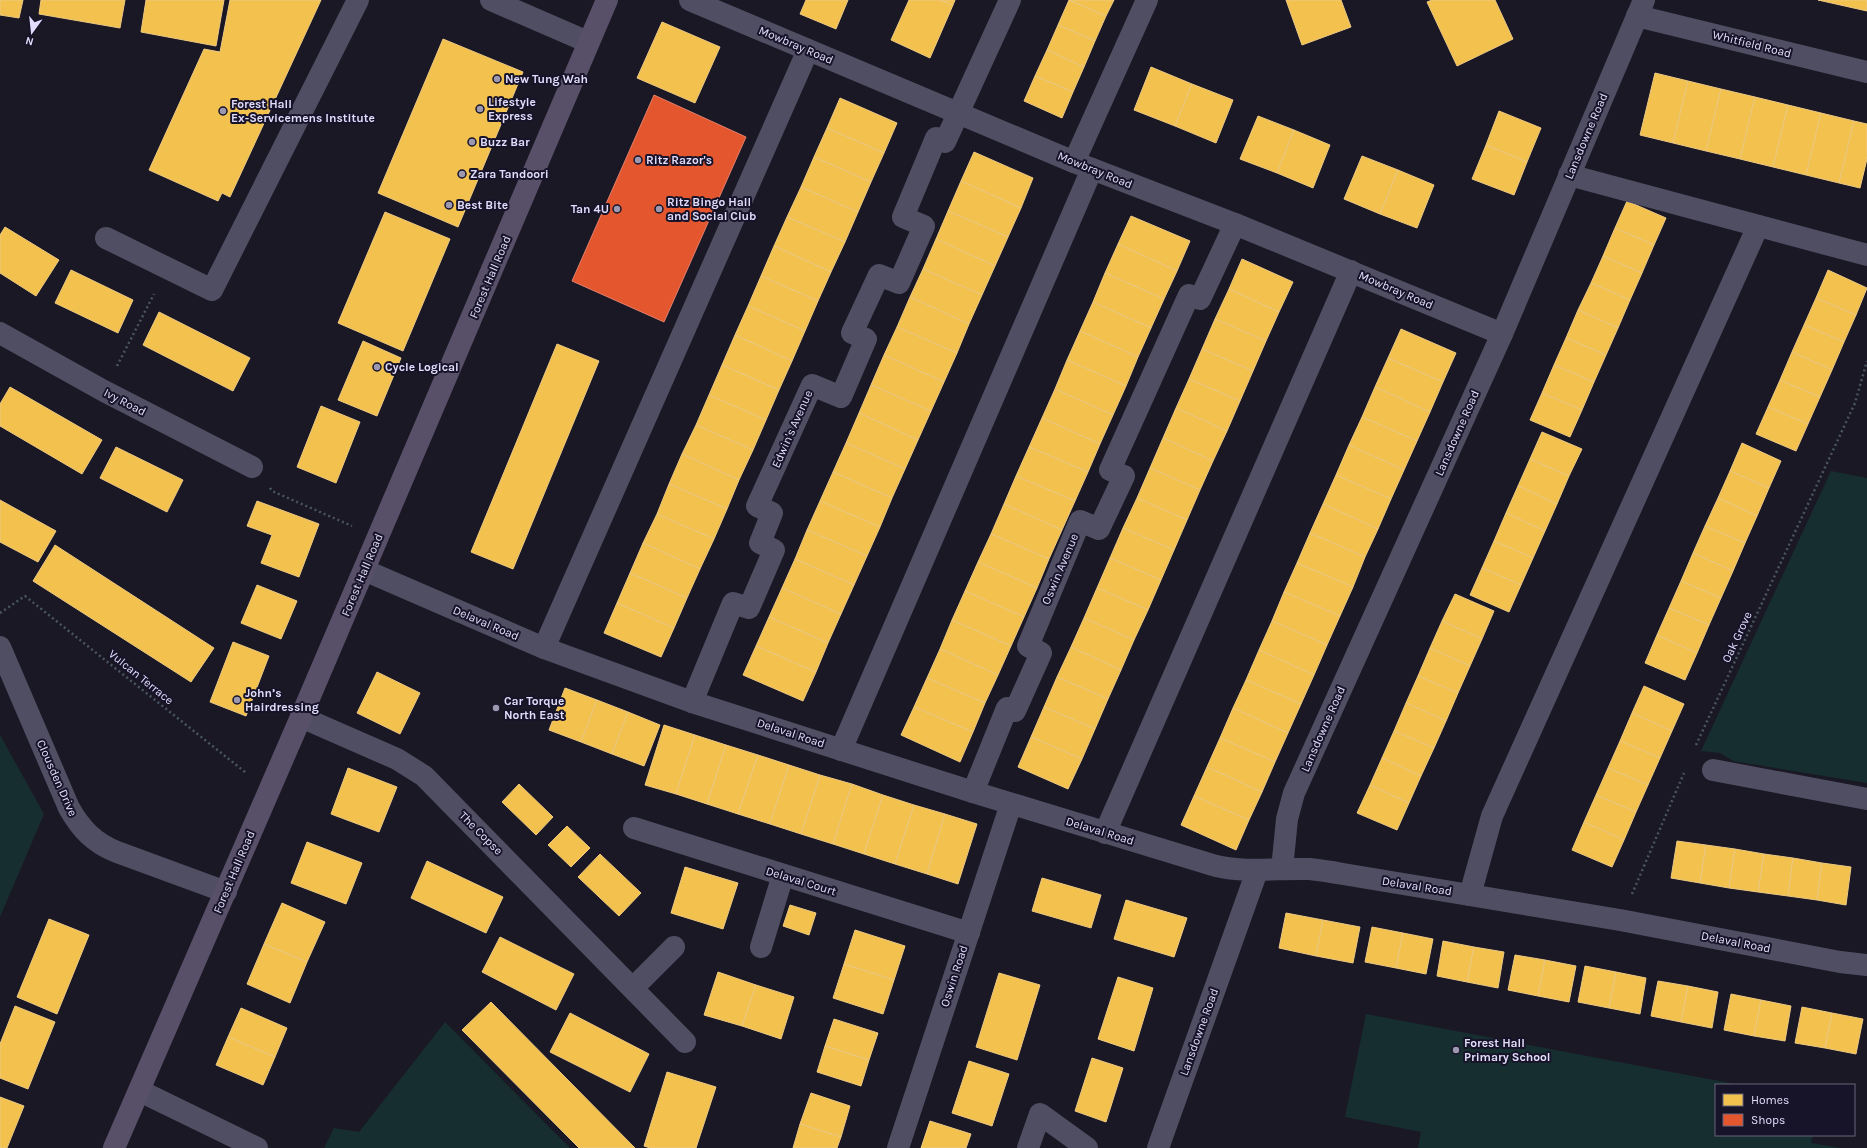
<svg xmlns="http://www.w3.org/2000/svg" width="1867" height="1148" font-family="Karla,sans-serif">
  <rect width="100%" height="100%" fill="#1a1824"/>
  <g fill="#172e30">
    <polygon points="1831,471 1867,478 1867,783 1733,761 1720,753 1701,751"/>
    <polygon points="0,735 44,814 0,917"/>
    <polygon points="1366,1014 1740,1085 1716,1085 1716,1135 1813,1135 1811,1143 1841,1148 1418,1148 1421,1132 1345,1117"/>
    <polygon points="445,1022 570,1148 324,1148 334,1128 359,1132"/>
  </g>
  <g fill="#f2c14e" stroke="#edc982">
    <polygon points="0,0 23,0 19,18 0,15"/>
    <polygon points="41,0 125,0 120,28 39,14"/>
    <polygon points="146,0 224,0 216,46 141,32"/>
    <polygon points="230,0 321,0 230,197 222,193 218,201 149,170 204,49 220,52"/>
    <polygon points="806,0 848,0 836,29 800,14"/>
    <polygon points="909,0 940,0 953,5 930,58 891,40"/>
    <polygon points="940,0 955,0 953,5"/>
    <polygon points="1069,0 1106,16 1095,41 1058,25"/>
    <polygon points="1069,0 1114,0 1106,16"/>
    <polygon points="1286,0 1341,0 1351,27 1302,45"/>
    <polygon points="1432,0 1495,0 1513,39 1457,66 1427,2"/>
    <polygon points="1818,0 1867,0 1867,11"/>
    <polygon points="662,22 720,47 695,103 637,78"/>
    <polygon points="1058,25 1095,41 1084,67 1047,50"/>
    <polygon points="443,39 523,72 458,227 378,193"/>
    <polygon points="1047,50 1084,67 1073,92 1035,76"/>
    <polygon points="1151,67 1192,84 1175,126 1134,110"/>
    <polygon points="1655,73 1688,81 1673,143 1640,135"/>
    <polygon points="1035,76 1073,92 1062,118 1024,101"/>
    <polygon points="1688,81 1721,89 1706,151 1673,143"/>
    <polygon points="1192,84 1233,100 1216,143 1175,126"/>
    <polygon points="1721,89 1755,97 1740,159 1706,151"/>
    <polygon points="1755,97 1788,105 1773,167 1740,159"/>
    <polygon points="840,98 897,123 884,153 827,128"/>
    <polygon points="1788,105 1821,113 1806,175 1773,167"/>
    <polygon points="1499,111 1541,128 1527,162 1486,145"/>
    <polygon points="1821,113 1854,121 1839,183 1806,175"/>
    <polygon points="1258,116 1294,130 1277,173 1240,159"/>
    <polygon points="1854,121 1867,124 1867,159 1860,188 1839,183"/>
    <polygon points="827,128 884,153 871,182 814,157"/>
    <polygon points="1294,130 1330,145 1313,188 1277,173"/>
    <polygon points="1486,145 1527,162 1514,195 1472,179"/>
    <polygon points="974,152 1033,178 1021,208 961,181"/>
    <polygon points="1362,156 1398,170 1380,214 1344,199"/>
    <polygon points="814,157 871,182 858,212 801,187"/>
    <polygon points="1398,170 1434,185 1417,228 1380,214"/>
    <polygon points="961,181 1021,208 1008,237 948,211"/>
    <polygon points="801,187 858,212 845,242 787,217"/>
    <polygon points="1627,201 1666,218 1654,245 1615,228"/>
    <polygon points="948,211 1008,237 995,266 936,239"/>
    <polygon points="385,212 450,239 403,351 338,323"/>
    <polygon points="1131,216 1190,241 1177,271 1118,244"/>
    <polygon points="787,217 845,242 831,272 774,246"/>
    <polygon points="5,227 59,260 36,296 0,273 0,235"/>
    <polygon points="1615,228 1654,245 1642,273 1603,256"/>
    <polygon points="936,239 995,266 982,295 923,269"/>
    <polygon points="1118,244 1177,271 1164,299 1105,273"/>
    <polygon points="774,246 831,272 818,301 761,276"/>
    <polygon points="1603,256 1642,273 1630,300 1591,283"/>
    <polygon points="1242,259 1293,282 1279,312 1229,289"/>
    <polygon points="923,269 982,295 969,324 910,297"/>
    <polygon points="71,270 133,300 118,333 55,303"/>
    <polygon points="1828,270 1867,288 1856,315 1816,298"/>
    <polygon points="1105,273 1164,299 1151,328 1093,302"/>
    <polygon points="761,276 818,301 805,331 748,306"/>
    <polygon points="1591,283 1630,300 1618,328 1578,310"/>
    <polygon points="1229,289 1279,312 1266,341 1215,319"/>
    <polygon points="910,297 969,324 957,353 897,327"/>
    <polygon points="1816,298 1856,315 1844,342 1804,325"/>
    <polygon points="1093,302 1151,328 1138,357 1080,331"/>
    <polygon points="748,306 805,331 792,361 735,335"/>
    <polygon points="1578,310 1618,328 1606,355 1566,338"/>
    <polygon points="159,312 250,358 233,391 143,345"/>
    <polygon points="1215,319 1266,341 1253,371 1202,349"/>
    <polygon points="1804,325 1844,342 1832,370 1792,352"/>
    <polygon points="897,327 957,353 944,382 884,355"/>
    <polygon points="1401,329 1456,353 1443,382 1388,358"/>
    <polygon points="1080,331 1138,357 1126,386 1067,360"/>
    <polygon points="735,335 792,361 779,390 722,365"/>
    <polygon points="1566,338 1606,355 1594,382 1554,365"/>
    <polygon points="363,341 401,358 377,416 338,400"/>
    <polygon points="557,344 599,361 513,569 471,552"/>
    <polygon points="1202,349 1253,371 1240,401 1189,379"/>
    <polygon points="1792,352 1832,370 1820,397 1780,380"/>
    <polygon points="884,355 944,382 931,411 871,385"/>
    <polygon points="1388,358 1443,382 1430,412 1375,387"/>
    <polygon points="1067,360 1126,386 1113,415 1055,389"/>
    <polygon points="722,365 779,390 766,420 709,395"/>
    <polygon points="1554,365 1594,382 1582,410 1542,393"/>
    <polygon points="1189,379 1240,401 1227,431 1176,408"/>
    <polygon points="1780,380 1820,397 1808,424 1768,407"/>
    <polygon points="871,385 931,411 918,440 859,413"/>
    <polygon points="10,387 102,440 82,474 0,426 0,404"/>
    <polygon points="1375,387 1430,412 1417,441 1362,417"/>
    <polygon points="1055,389 1113,415 1100,444 1042,418"/>
    <polygon points="1542,393 1582,410 1570,437 1530,420"/>
    <polygon points="709,395 766,420 753,450 696,425"/>
    <polygon points="321,406 360,422 336,483 297,467"/>
    <polygon points="1768,407 1808,424 1796,451 1756,434"/>
    <polygon points="1176,408 1227,431 1213,461 1163,438"/>
    <polygon points="859,413 918,440 905,469 846,443"/>
    <polygon points="1362,417 1417,441 1404,470 1349,445"/>
    <polygon points="1042,418 1100,444 1088,472 1029,447"/>
    <polygon points="696,425 753,450 739,480 682,454"/>
    <polygon points="1542,432 1582,449 1569,476 1530,459"/>
    <polygon points="1163,438 1213,461 1200,490 1150,468"/>
    <polygon points="846,443 905,469 892,498 833,472"/>
    <polygon points="1742,443 1781,461 1769,488 1730,471"/>
    <polygon points="1349,445 1404,470 1391,499 1336,475"/>
    <polygon points="116,447 183,480 167,512 100,478"/>
    <polygon points="1029,447 1088,472 1075,501 1016,476"/>
    <polygon points="682,454 739,480 727,509 669,484"/>
    <polygon points="1530,459 1569,476 1557,504 1518,486"/>
    <polygon points="1150,468 1200,490 1187,520 1137,498"/>
    <polygon points="1730,471 1769,488 1757,516 1718,498"/>
    <polygon points="833,472 892,498 880,527 820,501"/>
    <polygon points="1336,475 1391,499 1378,529 1323,504"/>
    <polygon points="1016,476 1075,501 1062,530 1004,504"/>
    <polygon points="669,484 727,509 714,539 657,514"/>
    <polygon points="1518,486 1557,504 1545,531 1506,513"/>
    <polygon points="1137,498 1187,520 1174,550 1123,528"/>
    <polygon points="1718,498 1757,516 1745,543 1705,526"/>
    <polygon points="0,500 56,531 38,562 0,542"/>
    <polygon points="257,501 319,524 299,577 261,563 272,535 247,526"/>
    <polygon points="820,501 880,527 867,556 807,530"/>
    <polygon points="1004,504 1062,530 1049,559 991,534"/>
    <polygon points="1323,504 1378,529 1365,557 1310,533"/>
    <polygon points="1506,513 1545,531 1533,558 1494,541"/>
    <polygon points="657,514 714,539 700,569 643,543"/>
    <polygon points="1705,526 1745,543 1733,571 1693,553"/>
    <polygon points="1123,528 1174,550 1161,580 1110,558"/>
    <polygon points="807,530 867,556 854,585 795,559"/>
    <polygon points="1310,533 1365,557 1353,587 1297,563"/>
    <polygon points="991,534 1049,559 1037,588 978,562"/>
    <polygon points="1494,541 1533,558 1521,585 1482,568"/>
    <polygon points="643,543 700,569 687,598 630,573"/>
    <polygon points="55,545 214,648 191,682 33,581"/>
    <polygon points="1693,553 1733,571 1721,598 1681,581"/>
    <polygon points="1110,558 1161,580 1148,610 1097,588"/>
    <polygon points="795,559 854,585 841,614 782,588"/>
    <polygon points="978,562 1037,588 1024,617 965,591"/>
    <polygon points="1297,563 1353,587 1340,616 1284,592"/>
    <polygon points="1482,568 1521,585 1509,612 1470,595"/>
    <polygon points="630,573 687,598 674,628 617,603"/>
    <polygon points="1681,581 1721,598 1709,625 1669,608"/>
    <polygon points="257,585 297,601 281,639 241,623"/>
    <polygon points="782,588 841,614 828,643 769,617"/>
    <polygon points="1097,588 1148,610 1134,640 1084,618"/>
    <polygon points="965,591 1024,617 1011,646 952,620"/>
    <polygon points="1284,592 1340,616 1327,645 1272,621"/>
    <polygon points="1455,594 1494,611 1482,639 1442,621"/>
    <polygon points="617,603 674,628 661,657 604,633"/>
    <polygon points="1669,608 1709,625 1697,653 1657,635"/>
    <polygon points="769,617 828,643 816,672 756,646"/>
    <polygon points="1084,618 1134,640 1121,670 1071,647"/>
    <polygon points="952,620 1011,646 998,675 940,649"/>
    <polygon points="1272,621 1327,645 1314,675 1259,650"/>
    <polygon points="1442,621 1482,639 1470,666 1430,648"/>
    <polygon points="1657,635 1697,653 1685,680 1645,663"/>
    <polygon points="233,642 269,656 246,716 210,702"/>
    <polygon points="756,646 816,672 803,701 743,675"/>
    <polygon points="1071,647 1121,670 1108,699 1057,677"/>
    <polygon points="1430,648 1470,666 1458,693 1418,676"/>
    <polygon points="940,649 998,675 985,703 927,678"/>
    <polygon points="1259,650 1314,675 1301,704 1246,680"/>
    <polygon points="377,672 420,693 400,734 357,713"/>
    <polygon points="1418,676 1458,693 1446,721 1406,703"/>
    <polygon points="1057,677 1108,699 1095,729 1044,707"/>
    <polygon points="927,678 985,703 973,732 914,707"/>
    <polygon points="1246,680 1301,704 1288,733 1233,708"/>
    <polygon points="1644,686 1684,704 1672,731 1632,713"/>
    <polygon points="565,688 597,700 581,742 549,730"/>
    <polygon points="597,700 628,712 612,754 581,742"/>
    <polygon points="1406,703 1446,721 1434,748 1394,731"/>
    <polygon points="914,707 973,732 960,762 901,735"/>
    <polygon points="1044,707 1095,729 1082,759 1031,737"/>
    <polygon points="1233,708 1288,733 1275,762 1220,738"/>
    <polygon points="628,712 660,725 644,766 612,754"/>
    <polygon points="1632,713 1672,731 1660,758 1620,741"/>
    <polygon points="664,725 695,735 676,794 645,785"/>
    <polygon points="1394,731 1434,748 1421,776 1382,758"/>
    <polygon points="695,735 726,745 707,804 676,794"/>
    <polygon points="1031,737 1082,759 1068,789 1018,767"/>
    <polygon points="1220,738 1275,762 1262,792 1207,767"/>
    <polygon points="1620,741 1660,758 1648,785 1608,768"/>
    <polygon points="726,745 758,755 738,814 707,804"/>
    <polygon points="758,755 789,765 770,824 738,814"/>
    <polygon points="1382,758 1421,776 1409,803 1370,785"/>
    <polygon points="789,765 820,775 801,834 770,824"/>
    <polygon points="1207,767 1262,792 1249,820 1194,796"/>
    <polygon points="348,768 397,787 379,832 331,814"/>
    <polygon points="1608,768 1648,785 1636,812 1596,795"/>
    <polygon points="820,775 852,784 833,844 801,834"/>
    <polygon points="519,784 553,817 536,835 502,802"/>
    <polygon points="852,784 883,795 864,854 833,844"/>
    <polygon points="1370,785 1409,803 1397,830 1357,813"/>
    <polygon points="883,795 914,805 895,864 864,854"/>
    <polygon points="1596,795 1636,812 1624,840 1584,822"/>
    <polygon points="1194,796 1249,820 1236,850 1181,825"/>
    <polygon points="914,805 945,814 927,874 895,864"/>
    <polygon points="945,814 977,824 958,884 927,874"/>
    <polygon points="1584,822 1624,840 1612,867 1572,850"/>
    <polygon points="567,826 590,848 571,867 548,845"/>
    <polygon points="1677,841 1706,845 1700,883 1671,878"/>
    <polygon points="307,842 362,863 346,904 291,883"/>
    <polygon points="1706,845 1735,849 1729,888 1700,883"/>
    <polygon points="1735,849 1764,854 1758,892 1729,888"/>
    <polygon points="600,854 641,893 619,916 578,877"/>
    <polygon points="1764,854 1793,858 1788,896 1758,892"/>
    <polygon points="1793,858 1822,863 1817,900 1788,896"/>
    <polygon points="427,861 503,897 486,933 411,898"/>
    <polygon points="1822,863 1851,867 1846,905 1817,900"/>
    <polygon points="685,867 738,883 723,929 671,913"/>
    <polygon points="1042,878 1101,895 1091,928 1032,911"/>
    <polygon points="1126,900 1187,918 1174,957 1114,939"/>
    <polygon points="282,903 325,922 307,962 264,944"/>
    <polygon points="790,905 816,913 809,935 783,926"/>
    <polygon points="1286,913 1323,920 1316,956 1279,948"/>
    <polygon points="49,919 89,935 57,1014 17,997"/>
    <polygon points="1323,920 1360,927 1353,963 1316,956"/>
    <polygon points="1372,927 1403,933 1396,968 1365,962"/>
    <polygon points="855,930 905,946 894,980 844,964"/>
    <polygon points="1403,933 1433,939 1426,974 1396,968"/>
    <polygon points="500,937 574,974 556,1010 482,972"/>
    <polygon points="1443,941 1474,947 1467,982 1437,976"/>
    <polygon points="264,944 307,962 290,1003 247,984"/>
    <polygon points="1474,947 1504,952 1498,988 1467,982"/>
    <polygon points="1515,955 1545,960 1538,996 1508,990"/>
    <polygon points="1545,960 1576,966 1569,1002 1538,996"/>
    <polygon points="844,964 894,980 883,1014 833,998"/>
    <polygon points="1585,966 1616,972 1609,1008 1578,1002"/>
    <polygon points="718,972 756,985 742,1026 704,1015"/>
    <polygon points="1616,972 1646,978 1640,1014 1609,1008"/>
    <polygon points="999,973 1040,985 1017,1060 976,1047"/>
    <polygon points="1118,977 1153,988 1134,1051 1098,1039"/>
    <polygon points="1658,981 1688,986 1681,1022 1651,1016"/>
    <polygon points="756,985 794,997 781,1039 742,1026"/>
    <polygon points="1688,986 1718,992 1712,1028 1681,1022"/>
    <polygon points="1731,994 1761,1000 1754,1036 1724,1030"/>
    <polygon points="1761,1000 1791,1006 1785,1041 1754,1036"/>
    <polygon points="491,1002 635,1148 579,1148 462,1030"/>
    <polygon points="15,1006 55,1022 28,1089 0,1078 0,1044"/>
    <polygon points="1802,1007 1832,1013 1825,1048 1795,1043"/>
    <polygon points="241,1008 287,1028 275,1057 228,1037"/>
    <polygon points="570,1013 649,1054 630,1092 550,1052"/>
    <polygon points="1832,1013 1863,1019 1856,1054 1825,1048"/>
    <polygon points="834,1019 878,1033 869,1060 825,1046"/>
    <polygon points="228,1037 275,1057 263,1085 216,1065"/>
    <polygon points="825,1046 869,1060 861,1086 817,1072"/>
    <polygon points="1092,1058 1123,1068 1106,1122 1075,1111"/>
    <polygon points="969,1061 1009,1074 992,1126 952,1113"/>
    <polygon points="667,1072 716,1087 696,1148 650,1148 644,1146"/>
    <polygon points="811,1093 850,1106 841,1137 800,1124"/>
    <polygon points="0,1097 24,1106 7,1148 0,1148"/>
    <polygon points="930,1121 971,1134 966,1148 921,1148"/>
    <polygon points="800,1124 841,1137 837,1148 793,1148"/>
  </g>
  <polygon fill="#e4572e" stroke="#e37f6c" points="654,95 746,137 664,322 572,281"/>
  <g fill="none" stroke-linecap="round" stroke-linejoin="round">
    <g stroke="#4a5563" stroke-width="2.5" stroke-dasharray="2 3" stroke-linecap="butt">
      <polyline points="117,366 154,294"/>
      <polyline points="270,488 272,491 352,526"/>
      <polyline points="0,613 25,596 245,772"/>
      <polyline points="1696,745 1855,403 1867,361"/>
      <polyline points="1632,894 1684,773"/>
    </g>
    <g stroke="#504e63" stroke-width="22">
      <polyline points="491,0 588,42"/>
      <polyline points="690,0 1074,162 1235,224 1502,334"/>
      <polyline points="1637,16 1867,72"/>
      <polyline points="1074,162 1147,0"/>
      <polyline points="1569,175 1867,255"/>
      <polyline points="106,238 212,290 358,0"/>
      <polyline points="0,333 104,391 252,467"/>
      <path d="M 364,570 L 544,648 L 692,702 L 973,792 L 1216,866 C 1247,873 1277,868 1309,869 C 1320,870 1332,872 1343,874 L 1620,920 L 1840,962 L 1867,965"/>
      <path d="M 0,647 L 69,808 C 81,829 94,843 117,852 L 226,892"/>
      <polyline points="544,648 808,50"/>
      <polyline points="692,702 733,603 749,608 774,550 760,543 772,513 757,506 812,385 841,397 866,339 852,333 879,275 899,283 924,226 903,217 936,138 945,142 1010,0"/>
      <polyline points="301,717 397,759 424,776 685,1042"/>
      <polyline points="841,750 1092,169"/>
      <polyline points="1713,770 1867,799"/>
      <polyline points="973,792 1007,708 1015,711 1041,653 1028,646 1080,521 1099,529 1124,476 1110,470 1189,295 1200,299 1235,224"/>
      <polyline points="634,828 969,933"/>
      <polyline points="1105,833 1351,271"/>
      <polyline points="1282,869 1287,819 1294,793 1502,334 1644,0"/>
      <polyline points="1470,895 1492,816 1758,226"/>
      <polyline points="761,947 783,875"/>
      <polyline points="633,988 674,947"/>
      <polyline points="140,1091 257,1148"/>
      <polyline points="898,1148 1011,804"/>
      <polyline points="1028,1148 1040,1114 1087,1148"/>
      <polyline points="1158,1148 1257,871"/>
    </g>
    <polyline stroke="#584f68" stroke-width="22" points="114,1148 301,717 607,0"/>
  </g>
  <g fill="#9c98b0" stroke="#171329" stroke-width="1.5">
    <circle cx="497" cy="79" r="4"/>
    <circle cx="480" cy="109" r="4"/>
    <circle cx="223" cy="111" r="4"/>
    <circle cx="472" cy="142" r="4"/>
    <circle cx="638" cy="160" r="4"/>
    <circle cx="462" cy="174" r="4"/>
    <circle cx="449" cy="205" r="4"/>
    <circle cx="617" cy="209" r="4"/>
    <circle cx="659" cy="209" r="4"/>
    <circle cx="377" cy="367" r="4"/>
    <circle cx="237" cy="700" r="4"/>
    <circle cx="496" cy="708" r="4"/>
    <circle cx="1456" cy="1050" r="4"/>
  </g>
  <g text-anchor="middle" dominant-baseline="central" stroke-width="4" stroke-linejoin="round" paint-order="stroke">
    <g font-size="12" fill="#e2ddfc" stroke="#171329">
      <text transform="translate(1752 44) rotate(14)">Whitfield Road</text>
      <text transform="translate(796 45) rotate(23)">Mowbray Road</text>
      <text transform="translate(1586 136) rotate(-67)">Lansdowne Road</text>
      <text transform="translate(1095 170) rotate(22)">Mowbray Road</text>
      <text transform="translate(490 277) rotate(-67)">Forest Hall Road</text>
      <text transform="translate(1396 290) rotate(23)">Mowbray Road</text>
      <text transform="translate(125 402) rotate(27)">Ivy Road</text>
      <text transform="translate(792 429) rotate(-66)">Edwin's Avenue</text>
      <text transform="translate(1457 433) rotate(-66)">Lansdowne Road</text>
      <text transform="translate(1060 569) rotate(-67)">Oswin Avenue</text>
      <text transform="translate(362 575) rotate(-67)">Forest Hall Road</text>
      <text transform="translate(486 623) rotate(23)">Delaval Road</text>
      <text transform="translate(1737 637) rotate(-65)">Oak Grove</text>
      <text transform="translate(141 677) rotate(39)">Vulcan Terrace</text>
      <text transform="translate(1323 729) rotate(-66)">Lansdowne Road</text>
      <text transform="translate(791 733) rotate(18)">Delaval Road</text>
      <text transform="translate(57 778) rotate(66)">Clousden Drive</text>
      <text transform="translate(1100 831) rotate(17)">Delaval Road</text>
      <text transform="translate(481 833) rotate(45)">The Copse</text>
      <text transform="translate(234 872) rotate(-67)">Forest Hall Road</text>
      <text transform="translate(801 881) rotate(17)">Delaval Court</text>
      <text transform="translate(1417 886) rotate(9)">Delaval Road</text>
      <text transform="translate(1736 942) rotate(11)">Delaval Road</text>
      <text transform="translate(954 976) rotate(-72)">Oswin Road</text>
      <text transform="translate(1199 1032) rotate(-70)">Lansdowne Road</text>
    </g>
    <g font-size="12" font-weight="bold" fill="#e2ddfc" stroke="#171329" text-anchor="start">
      <text x="505" y="79">New Tung Wah</text>
      <text x="488" y="102">Lifestyle<tspan x="488" dy="14">Express</tspan></text>
      <text x="231" y="104">Forest Hall<tspan x="231" dy="14">Ex-Servicemens Institute</tspan></text>
      <text x="480" y="142">Buzz Bar</text>
      <text x="646" y="160">Ritz Razor's</text>
      <text x="470" y="174">Zara Tandoori</text>
      <text x="667" y="202">Ritz Bingo Hall<tspan x="667" dy="14">and Social Club</tspan></text>
      <text x="457" y="205">Best Bite</text>
      <text x="609" y="209" text-anchor="end">Tan 4U</text>
      <text x="385" y="367">Cycle Logical</text>
      <text x="245" y="693">John’s<tspan x="245" dy="14">Hairdressing</tspan></text>
      <text x="504" y="701">Car Torque<tspan x="504" dy="14">North East</tspan></text>
      <text x="1464" y="1043">Forest Hall<tspan x="1464" dy="14">Primary School</tspan></text>
    </g>
  </g>
  <rect x="1715" y="1084" width="140" height="52" fill="#171329" stroke="#68647d"/>
  <rect x="1723" y="1094" width="20" height="12" fill="#f2c14e" stroke="#68647d"/>
  <text x="1751" y="1104" font-size="12" fill="#e2ddfc">Homes</text>
  <rect x="1723" y="1114" width="20" height="12" fill="#e4572e" stroke="#68647d"/>
  <text x="1751" y="1124" font-size="12" fill="#e2ddfc">Shops</text>
  <g transform="translate(32 32) rotate(195)" stroke="#171329" stroke-width="3" paint-order="stroke">
  <path d="M0-3L7 15L0 10L-7 15Z" fill="#e2ddfc"/>
  <text y="-6" font-size="11" font-weight="bold" text-anchor="middle" fill="#e2ddfc">N</text>
  </g>
</svg>
